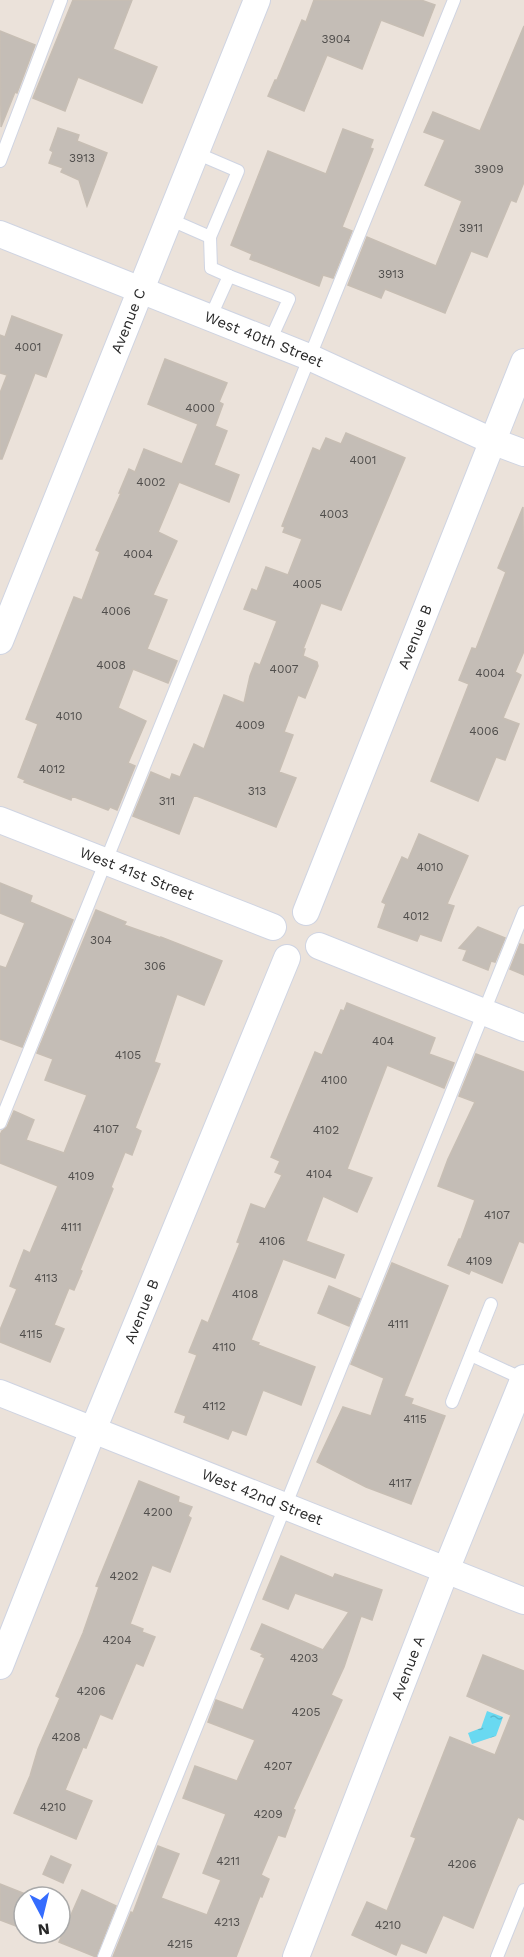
<svg xmlns="http://www.w3.org/2000/svg" width="524" height="1957" font-family="'Work Sans',sans-serif">
  <defs>
    <pattern id="water-ripples" width="26" height="14" patternUnits="userSpaceOnUse" patternTransform="scale(1.5)"><rect width="26" height="14" fill="#69d9f1"/><path d="M2 4q2-2 4 0t4 0M15 11q2-2 4 0t4 0" fill="none" stroke="#5bbacf"/></pattern>
  </defs>
  <rect width="100%" height="100%" fill="#ebe2da"/>
  <polygon fill="url(#water-ripples)" points="487,1711 503,1717 496,1736 472,1744 468,1733 481,1728"/>
  <g fill="#c4bdb6" stroke="#c7beb4" stroke-width="1.5">
    <polygon points="73,0 132,0 113,49 157,67 142,103 78,77 65,111 33,98"/>
    <polygon points="314,0 421,0 435,5 423,36 381,20 362,69 327,55 304,111 268,96 275,80 277,80 302,20 306,22"/>
    <polygon points="524,26 524,182 516,202 511,200 487,257 471,251 445,313 385,289 381,298 348,285 367,237 436,266 462,201 425,185 445,140 424,132 433,112 480,131"/>
    <polygon points="0,31 35,45 17,93 15,92 1,127"/>
    <polygon points="58,128 79,135 77,141 107,153 87,206 79,180 61,172 63,168 49,163 53,152 50,150"/>
    <polygon points="343,129 373,140 370,148 373,149 342,227 352,231 333,278 323,275 319,286 250,259 252,254 231,245 268,151 326,174"/>
    <polygon points="12,316 62,335 46,377 35,373 2,459 0,459 0,393 7,375 0,373 0,335 5,337"/>
    <polygon points="165,359 227,383 219,402 223,404 215,426 227,431 214,465 239,475 229,502 179,482 158,532 177,541 153,595 167,600 147,649 177,661 168,683 133,669 118,708 146,721 128,763 135,766 117,810 110,807 108,810 72,796 71,800 24,782 25,780 18,777 38,724 26,719 74,597 82,600 100,552 96,550 121,493 119,493 129,469 135,472 144,449 182,464 198,424 148,404"/>
    <polygon points="346,433 405,458 341,610 321,603 303,649 305,649 303,656 317,662 318,666 305,698 298,695 284,732 293,735 279,772 296,778 276,827 194,795 179,834 133,816 151,772 170,780 172,774 180,777 194,744 204,749 224,695 244,703 250,676 255,663 260,665 277,621 244,609 252,589 257,591 266,567 288,575 302,539 283,532 285,527 282,526 313,448 320,451 326,438 341,444"/>
    <polygon points="523,507 524,651 515,672 521,675 503,718 519,724 505,760 496,757 478,801 431,781 469,684 459,680 472,648 476,649 506,572 498,568"/>
    <polygon points="419,834 468,856 447,904 454,906 441,941 420,934 417,941 378,927 386,904 382,902 402,857 408,860"/>
    <polygon points="0,883 32,896 30,902 73,920 22,1047 0,1039 0,966 6,968 25,923 0,913"/>
    <polygon points="96,910 126,922 124,925 161,938 161,937 222,961 204,1005 177,994 154,1062 160,1064 135,1128 141,1131 132,1155 125,1152 111,1187 113,1189 80,1270 82,1271 74,1290 69,1288 54,1325 64,1329 50,1362 0,1342 0,1330 17,1289 10,1286 24,1250 30,1253 58,1186 0,1163 0,1135 2,1131 7,1127 14,1111 34,1120 26,1140 64,1153 87,1095 45,1080 53,1059 37,1053"/>
    <polygon points="478,927 505,938 495,962 491,961 488,970 463,960 467,950 459,948"/>
    <polygon points="520,944 524,945 524,975 510,969"/>
    <polygon points="347,1003 435,1038 429,1054 454,1063 444,1088 387,1065 347,1169 372,1178 357,1212 323,1196 306,1241 344,1255 335,1278 283,1259 251,1340 259,1343 258,1345 315,1367 301,1405 263,1390 246,1435 232,1430 228,1439 184,1422 186,1416 175,1412 197,1355 189,1352 202,1320 208,1323 240,1243 237,1242 251,1204 265,1209 282,1175 275,1172 280,1161 271,1157 315,1052 322,1055 341,1010 344,1011"/>
    <polygon points="476,1054 524,1072 524,1243 519,1241 502,1283 471,1270 469,1274 448,1265 459,1239 461,1239 475,1200 438,1186 448,1159 475,1102 459,1096"/>
    <polygon points="392,1263 448,1286 404,1396 413,1399 411,1404 445,1416 411,1504 366,1487 317,1462 343,1407 371,1416 384,1378 351,1364"/>
    <polygon points="329,1286 360,1299 349,1326 318,1313"/>
    <polygon points="139,1481 179,1497 178,1502 192,1507 188,1516 191,1518 170,1572 152,1565 130,1624 143,1629 142,1632 155,1637 143,1666 136,1663 112,1719 100,1714 86,1748 83,1747 65,1790 92,1801 76,1839 14,1813 30,1776 38,1749 60,1698 56,1696 83,1633 99,1587 96,1586"/>
    <polygon points="281,1556 333,1578 335,1574 382,1590 372,1620 361,1616 344,1667 331,1695 342,1700 293,1809 295,1810 285,1837 278,1835 261,1875 269,1879 262,1897 260,1896 236,1957 113,1957 131,1912 133,1913 158,1846 179,1854 161,1898 207,1915 221,1880 203,1873 226,1814 183,1798 195,1766 237,1781 255,1740 208,1722 216,1700 243,1710 265,1658 261,1656 263,1654 251,1649 262,1624 323,1650 349,1612 295,1593 288,1609 263,1599"/>
    <polygon points="483,1655 524,1671 524,1820 518,1817 516,1821 473,1928 443,1915 426,1953 401,1943 396,1955 352,1935 367,1902 387,1911 416,1838 411,1836 450,1737 495,1755 511,1715 467,1696"/>
    <polygon points="51,1856 71,1865 63,1883 43,1874"/>
    <polygon points="0,1884 28,1895 28,1897 24,1897 24,1906 16,1926 0,1920"/>
    <polygon points="82,1890 116,1906 96,1957 59,1942"/>
  </g>
  <g fill="none" stroke-linecap="round" stroke-linejoin="round">
    <defs>
      <g id="lane">
        <polyline points="0,161 61,0"/>
        <polyline points="169,219 210,237 238,171 196,153"/>
        <polyline points="210,237 211,268 229,276"/>
        <polyline points="210,318 229,276 289,299 270,341"/>
        <polyline points="0,1123 454,0"/>
        <polyline points="471,1355 523,1379"/>
        <polyline points="452,1402 491,1304"/>
        <polyline points="104,1957 524,912"/>
        <polyline points="497,1957 524,1890"/>
      </g>
      <g id="street">
        <path id="s1" d="M 0,234 L 309,357 L 492,441 L 524,453"/>
        <path id="s2" d="M 0,641 L 257,0"/>
        <path id="s3" d="M 0,820 L 273,927"/>
        <path id="s4" d="M 306,912 L 524,362"/>
        <polyline points="319,946 524,1028"/>
        <path id="s5" d="M 0,1393 L 524,1601"/>
        <path id="s6" d="M 0,1666 L 93,1430 L 287,958"/>
        <path id="s7" d="M 296,1957 L 446,1570 L 524,1378"/>
      </g>
    </defs>
    <use href="#lane" stroke="#cfd4e2" stroke-width="14"/>
    <use href="#street" stroke="#cfd4e2" stroke-width="28"/>
    <use href="#lane" stroke="#fff" stroke-width="12"/>
    <use href="#street" stroke="#fff" stroke-width="26"/>
  </g>
  <g text-anchor="middle" dominant-baseline="central" stroke-width="5" stroke-linejoin="round" paint-order="stroke">
    <g font-size="12" fill="#504e4c">
      <text x="336" y="39">3904</text>
      <text x="82" y="158">3913</text>
      <text x="489" y="169">3909</text>
      <text x="471" y="228">3911</text>
      <text x="391" y="274">3913</text>
      <text x="28" y="347">4001</text>
      <text x="200" y="408">4000</text>
      <text x="363" y="460">4001</text>
      <text x="151" y="482">4002</text>
      <text x="334" y="514">4003</text>
      <text x="138" y="554">4004</text>
      <text x="307" y="584">4005</text>
      <text x="116" y="611">4006</text>
      <text x="111" y="665">4008</text>
      <text x="284" y="669">4007</text>
      <text x="490" y="673">4004</text>
      <text x="69" y="716">4010</text>
      <text x="250" y="725">4009</text>
      <text x="484" y="731">4006</text>
      <text x="52" y="769">4012</text>
      <text x="257" y="791">313</text>
      <text x="167" y="801">311</text>
      <text x="430" y="867">4010</text>
      <text x="416" y="916">4012</text>
      <text x="101" y="940">304</text>
      <text x="155" y="966">306</text>
      <text x="383" y="1041">404</text>
      <text x="128" y="1055">4105</text>
      <text x="334" y="1080">4100</text>
      <text x="106" y="1129">4107</text>
      <text x="326" y="1130">4102</text>
      <text x="319" y="1174">4104</text>
      <text x="81" y="1176">4109</text>
      <text x="497" y="1215">4107</text>
      <text x="71" y="1227">4111</text>
      <text x="272" y="1241">4106</text>
      <text x="479" y="1261">4109</text>
      <text x="46" y="1278">4113</text>
      <text x="245" y="1294">4108</text>
      <text x="398" y="1324">4111</text>
      <text x="31" y="1334">4115</text>
      <text x="224" y="1347">4110</text>
      <text x="214" y="1406">4112</text>
      <text x="415" y="1419">4115</text>
      <text x="400" y="1483">4117</text>
      <text x="158" y="1512">4200</text>
      <text x="124" y="1576">4202</text>
      <text x="117" y="1640">4204</text>
      <text x="304" y="1658">4203</text>
      <text x="91" y="1691">4206</text>
      <text x="306" y="1712">4205</text>
      <text x="66" y="1737">4208</text>
      <text x="278" y="1766">4207</text>
      <text x="53" y="1807">4210</text>
      <text x="268" y="1814">4209</text>
      <text x="228" y="1861">4211</text>
      <text x="462" y="1864">4206</text>
      <text x="227" y="1922">4213</text>
      <text x="388" y="1925">4210</text>
      <text x="180" y="1944">4215</text>
    </g>
    <g font-size="15" fill="#292929" stroke="#fff">
      <text stroke="none"><textPath href="#s2" startOffset="345">Avenue C</textPath></text>
      <text stroke="none"><textPath href="#s1" startOffset="284">West 40th Street</textPath></text>
      <text stroke="none"><textPath href="#s4" startOffset="296">Avenue B</textPath></text>
      <text stroke="none"><textPath href="#s3" startOffset="147">West 41st Street</textPath></text>
      <text stroke="none"><textPath href="#s6" startOffset="382">Avenue B</textPath></text>
      <text stroke="none"><textPath href="#s5" startOffset="282">West 42nd Street</textPath></text>
      <text stroke="none"><textPath href="#s7" startOffset="310">Avenue A</textPath></text>
    </g>
  </g>
  <g transform="translate(42 1915) rotate(173)"><circle r="28" fill="#ffffff" stroke="#a9a9a9" stroke-width="1.5"/>
  <path d="M0-4.5L10 22L0 15L-10 22Z" fill="#356cfe"/>
  <text y="-9" font-size="16" font-weight="bold" text-anchor="middle" fill="#292929">N</text>
  </g>
</svg>
